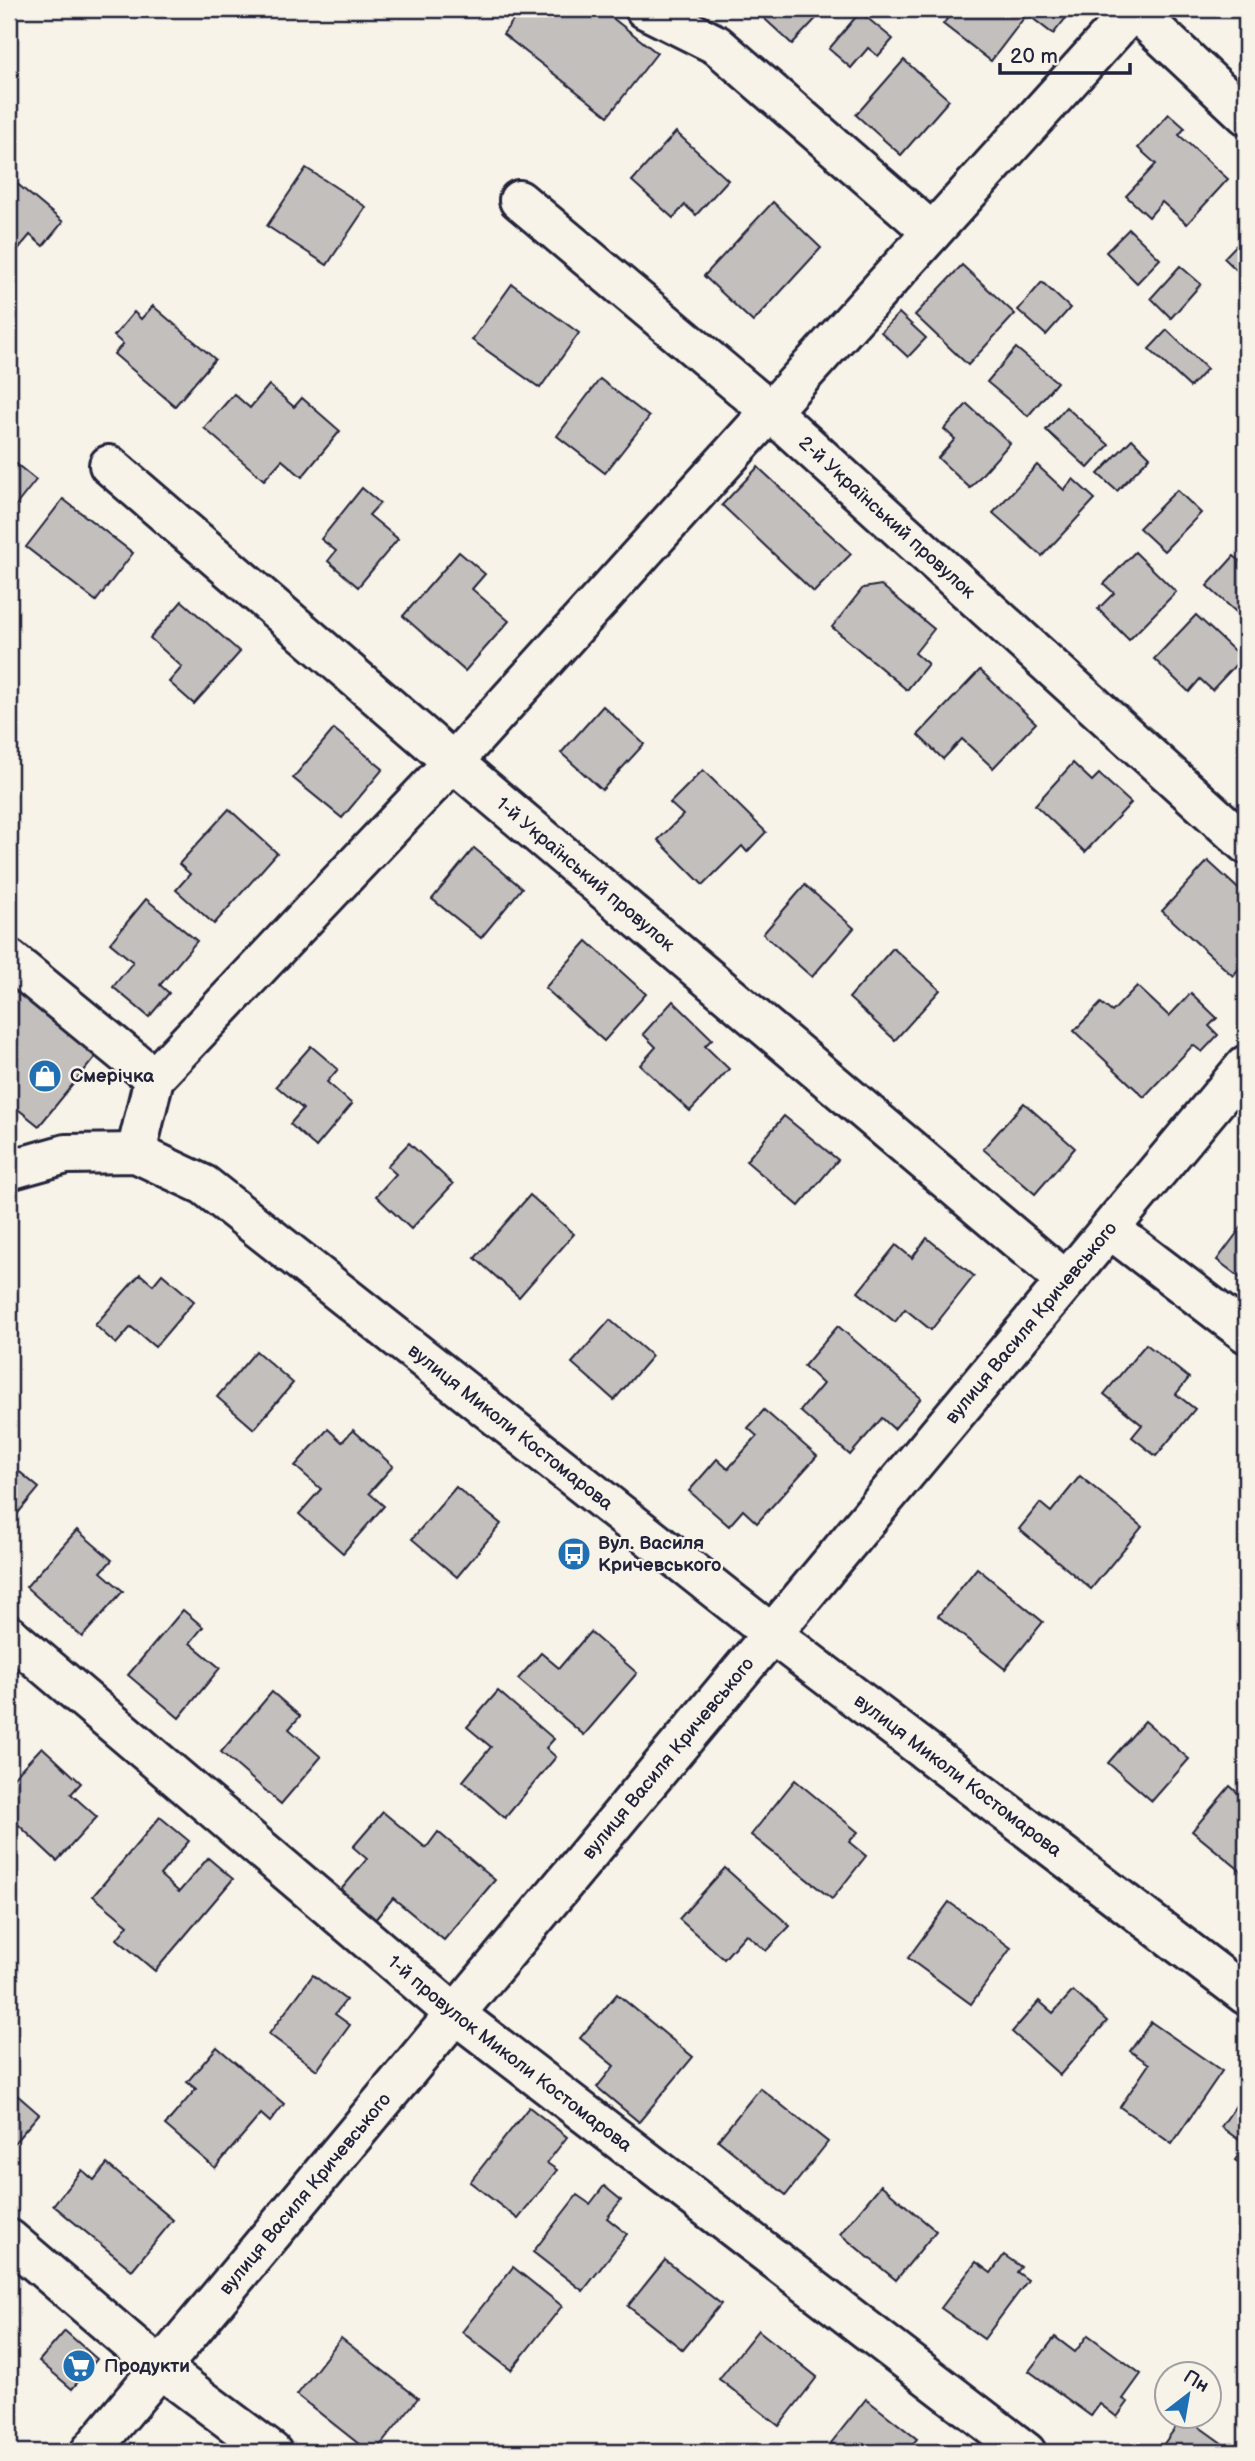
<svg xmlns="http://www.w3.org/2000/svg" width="1255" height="2461" font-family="'Balsamiq Sans',sans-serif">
  <rect width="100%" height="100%" fill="#f7f3e8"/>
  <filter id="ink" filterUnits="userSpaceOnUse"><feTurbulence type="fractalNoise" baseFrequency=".0143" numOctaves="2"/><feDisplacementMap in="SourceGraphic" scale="14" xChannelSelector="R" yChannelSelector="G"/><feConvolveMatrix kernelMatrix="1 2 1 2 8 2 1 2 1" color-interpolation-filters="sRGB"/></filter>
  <g filter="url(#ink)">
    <g fill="#c2bfbd" stroke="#22223b" stroke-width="2">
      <polygon points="522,9 601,9 657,53 608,116 503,34"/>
      <polygon points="754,9 825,9 792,44"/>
      <polygon points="955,9 1073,9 1053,34 1027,14 991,61 943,24"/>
      <polygon points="1232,9 1246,9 1246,21"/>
      <polygon points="860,12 893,39 878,56 868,48 851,68 829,49"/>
      <polygon points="904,60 949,100 901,155 856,115"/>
      <polygon points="1169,114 1185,128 1179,135 1228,179 1187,224 1162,202 1149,217 1126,196 1156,164 1138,148"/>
      <polygon points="676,132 728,180 696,215 685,205 673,218 632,181"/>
      <polygon points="306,168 366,207 327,265 267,226"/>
      <polygon points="9,177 63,222 43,246 30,235 9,260"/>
      <polygon points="773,202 821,248 753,322 704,276"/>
      <polygon points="1129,229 1160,259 1137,283 1106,252"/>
      <polygon points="1246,235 1246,279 1224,258"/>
      <polygon points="962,265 1015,314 968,365 915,315"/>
      <polygon points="1180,266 1201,284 1171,318 1151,298"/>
      <polygon points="1042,282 1070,308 1046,335 1018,310"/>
      <polygon points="512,284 579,333 540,388 472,340"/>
      <polygon points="153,306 215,359 175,406 114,354 123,344 114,336 134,312 141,319"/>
      <polygon points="899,313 926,338 908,357 881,332"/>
      <polygon points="1167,330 1207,369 1190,387 1149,349"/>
      <polygon points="1016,348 1057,382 1028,416 987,382"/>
      <polygon points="600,379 649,417 605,473 557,436"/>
      <polygon points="269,385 294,407 302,398 340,431 302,477 282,460 264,480 204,428 234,394 250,408"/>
      <polygon points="967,404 1010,443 970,488 938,458 955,439 944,429"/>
      <polygon points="1066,407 1109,445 1088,468 1046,430"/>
      <polygon points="1132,439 1150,457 1117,491 1098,474"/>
      <polygon points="9,458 36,480 9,514"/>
      <polygon points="1037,465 1064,490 1073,479 1095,499 1042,556 993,513"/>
      <polygon points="758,467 851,554 814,592 722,505"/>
      <polygon points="362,488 380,503 369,515 398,539 358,587 328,561 336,551 321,539"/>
      <polygon points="1177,490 1201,513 1164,551 1139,528"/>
      <polygon points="63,499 133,553 96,601 26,547"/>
      <polygon points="459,552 485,574 472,589 509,621 465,671 403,616"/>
      <polygon points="1135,552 1176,592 1129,640 1098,609 1114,593 1104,584"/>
      <polygon points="1234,556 1246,566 1246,616 1244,619 1207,586"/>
      <polygon points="881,585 934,629 915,653 928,664 907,690 832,627 863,588"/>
      <polygon points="182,601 240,652 194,704 169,682 182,667 150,638"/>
      <polygon points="1196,615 1242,658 1212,690 1200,679 1189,692 1154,659"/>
      <polygon points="980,670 1036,723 993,768 962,739 943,759 918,735"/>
      <polygon points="603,706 644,744 602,790 561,753"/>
      <polygon points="334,729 383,769 342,818 293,778"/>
      <polygon points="1073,763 1092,781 1099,774 1131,803 1085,852 1035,805"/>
      <polygon points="703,770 766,832 747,852 742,846 703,885 658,840 683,815 670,803"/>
      <polygon points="229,809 277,853 214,924 176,890 190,874 179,864"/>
      <polygon points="474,848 522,888 481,938 432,899"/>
      <polygon points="1208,861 1246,896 1246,960 1233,976 1162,911"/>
      <polygon points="805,885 854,928 812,977 763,934"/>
      <polygon points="146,899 197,941 160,985 169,993 149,1017 113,987 133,962 110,943"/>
      <polygon points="587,941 646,994 604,1041 545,988"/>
      <polygon points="893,948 940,990 895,1040 849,998"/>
      <polygon points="9,975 101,1050 39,1126 9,1102"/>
      <polygon points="1137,986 1169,1016 1191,993 1217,1018 1209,1026 1218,1035 1202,1052 1193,1045 1144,1097 1074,1031 1101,1003 1112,1012"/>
      <polygon points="673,1001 712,1039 705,1046 729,1069 690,1111 640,1065 656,1047 643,1034"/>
      <polygon points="311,1046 338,1069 327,1082 352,1104 316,1147 290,1124 303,1109 276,1086"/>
      <polygon points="1024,1103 1075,1148 1035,1194 983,1149"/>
      <polygon points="784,1116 838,1160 799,1206 746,1161"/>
      <polygon points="409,1143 453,1184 411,1229 376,1196 396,1174 387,1166"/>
      <polygon points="530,1195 574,1234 519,1297 475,1258"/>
      <polygon points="1246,1221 1246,1282 1217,1260"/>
      <polygon points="927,1238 974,1276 931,1330 905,1309 895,1322 858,1292 896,1245 912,1258"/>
      <polygon points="140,1274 153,1285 162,1274 194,1301 155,1347 131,1327 116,1344 95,1325"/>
      <polygon points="610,1320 652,1356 614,1400 572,1363"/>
      <polygon points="838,1326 921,1398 894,1429 882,1418 850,1455 800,1411 823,1384 804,1366"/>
      <polygon points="1146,1344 1189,1378 1176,1394 1195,1409 1156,1456 1132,1437 1142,1425 1104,1394"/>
      <polygon points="256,1351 293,1383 254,1429 217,1397"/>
      <polygon points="764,1410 817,1456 757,1523 743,1510 729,1526 689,1491 717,1459 728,1469 757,1436 748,1428"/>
      <polygon points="328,1429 342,1442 353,1430 393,1466 369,1493 384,1506 343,1553 299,1514 321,1489 295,1466"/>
      <polygon points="9,1463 39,1488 9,1524"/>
      <polygon points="1080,1476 1142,1527 1091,1589 1019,1529 1040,1503 1051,1512"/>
      <polygon points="456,1487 501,1524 457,1577 412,1539"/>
      <polygon points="77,1530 112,1560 101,1572 123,1591 82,1637 26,1587"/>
      <polygon points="977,1568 1043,1622 1005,1669 938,1616"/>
      <polygon points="183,1610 203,1627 190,1643 220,1668 179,1718 128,1675"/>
      <polygon points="590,1632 637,1673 584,1735 518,1679 541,1653 559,1668"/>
      <polygon points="498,1691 554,1739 546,1748 556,1757 505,1818 463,1781 491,1747 467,1727"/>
      <polygon points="272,1692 300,1716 289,1729 321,1757 281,1804 221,1752"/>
      <polygon points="1145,1721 1189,1759 1152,1801 1108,1763"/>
      <polygon points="42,1747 81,1783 71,1794 97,1817 57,1861 9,1816 9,1782"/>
      <polygon points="795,1780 858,1832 849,1842 866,1856 832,1899 751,1835"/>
      <polygon points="1230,1786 1246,1800 1246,1864 1241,1871 1192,1831"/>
      <polygon points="383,1812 426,1848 438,1832 495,1880 444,1940 393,1898 374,1921 339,1892 367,1859 353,1847"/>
      <polygon points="160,1817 189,1841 160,1875 179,1892 208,1858 233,1879 155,1971 117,1939 128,1925 93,1896"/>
      <polygon points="725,1868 790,1926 766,1951 746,1934 724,1959 679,1919"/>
      <polygon points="949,1902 1011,1948 971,2004 908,1958"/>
      <polygon points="313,1975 346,2000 335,2014 350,2025 317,2070 269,2034"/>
      <polygon points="1073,1991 1107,2021 1060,2075 1012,2032 1039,2001 1053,2013"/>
      <polygon points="617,1994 693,2057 639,2122 597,2087 614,2066 580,2038"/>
      <polygon points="1151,2022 1222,2071 1172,2144 1120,2107 1149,2064 1130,2051"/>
      <polygon points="217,2047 284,2104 270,2122 261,2114 215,2168 165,2125 196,2089 187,2082"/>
      <polygon points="9,2088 39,2114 9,2149"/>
      <polygon points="760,2088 828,2142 786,2195 718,2140"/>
      <polygon points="1246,2091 1246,2145 1221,2127"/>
      <polygon points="529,2107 567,2137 547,2163 557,2170 518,2219 470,2182"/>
      <polygon points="1246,2145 1246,2168 1235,2160"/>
      <polygon points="107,2164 173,2220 132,2270 53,2205 82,2170 94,2180"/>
      <polygon points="881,2185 936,2231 896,2280 840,2234"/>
      <polygon points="604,2186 621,2200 607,2218 627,2234 583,2291 533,2252 577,2195 590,2204"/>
      <polygon points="1004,2255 1021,2267 1017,2272 1028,2280 984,2339 941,2308 976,2262 991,2273"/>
      <polygon points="665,2260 721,2304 683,2350 628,2306"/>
      <polygon points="513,2267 562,2306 511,2370 462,2332"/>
      <polygon points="758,2330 817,2377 779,2426 719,2379"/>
      <polygon points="65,2331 97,2359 72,2389 39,2361"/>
      <polygon points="1088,2335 1141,2374 1123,2399 1128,2402 1117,2417 1100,2404 1091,2416 1029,2371 1055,2337 1075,2352"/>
      <polygon points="341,2338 418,2398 375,2452 369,2452 297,2395"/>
      <polygon points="866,2399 917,2439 906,2452 843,2452 831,2443"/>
      <polygon points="1184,2416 1230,2449 1228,2452 1158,2452"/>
    </g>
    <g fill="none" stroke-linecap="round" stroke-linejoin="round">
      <defs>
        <g id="minor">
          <polyline points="645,9 717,45 932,232"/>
          <polyline points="1133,9 1246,115"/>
          <path id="s1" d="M 519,200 L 770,411 L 1246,844"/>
          <path id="s2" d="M 109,465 L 453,762 L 1066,1281"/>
          <polyline points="9,959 154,1078"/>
          <polyline points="136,1153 154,1078 453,762 1134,9"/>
          <path id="s3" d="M 9,1170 L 66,1154 L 136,1153 L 204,1185 L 772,1634 L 1246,1995"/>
          <polyline points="1110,1229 1246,1333"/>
          <path id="s4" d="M 9,1635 L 455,2014 L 1026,2452"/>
          <polyline points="9,2239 160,2368 272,2452"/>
          <path id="s5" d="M 90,2452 L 1246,1065"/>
        </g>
      </defs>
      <use href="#minor" stroke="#22223b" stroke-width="44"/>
      <use href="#minor" stroke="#f7f3e8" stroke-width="38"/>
    </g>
  </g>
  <defs>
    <symbol id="shop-disc" viewBox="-11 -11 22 22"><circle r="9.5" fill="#1f6fb2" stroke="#f7f3e8"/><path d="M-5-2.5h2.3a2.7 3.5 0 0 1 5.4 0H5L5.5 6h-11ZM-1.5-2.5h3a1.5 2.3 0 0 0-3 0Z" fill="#fff"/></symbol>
    <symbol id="bus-disc" viewBox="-11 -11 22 22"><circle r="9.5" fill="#1f6fb2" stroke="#f7f3e8"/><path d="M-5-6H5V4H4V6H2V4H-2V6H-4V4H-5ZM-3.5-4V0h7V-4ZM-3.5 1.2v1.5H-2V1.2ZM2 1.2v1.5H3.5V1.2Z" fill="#fff"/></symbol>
    <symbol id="supermarket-disc" viewBox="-11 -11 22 22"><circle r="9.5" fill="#1f6fb2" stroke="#f7f3e8"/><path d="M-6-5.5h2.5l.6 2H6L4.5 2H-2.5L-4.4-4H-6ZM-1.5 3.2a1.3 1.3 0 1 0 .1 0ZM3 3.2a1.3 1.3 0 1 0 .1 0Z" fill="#fff"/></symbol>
  </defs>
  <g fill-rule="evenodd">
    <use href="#shop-disc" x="26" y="1057" width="38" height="38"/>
    <use href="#bus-disc" x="555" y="1535" width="38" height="38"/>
    <use href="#supermarket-disc" x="60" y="2347" width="38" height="38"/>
  </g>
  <g text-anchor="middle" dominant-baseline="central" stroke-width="5" stroke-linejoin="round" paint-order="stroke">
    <g font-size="19" fill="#22223b" stroke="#f7f3e8">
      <text stroke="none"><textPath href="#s1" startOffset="486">2-й Український провулок</textPath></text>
      <text stroke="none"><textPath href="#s2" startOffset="628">1-й Український провулок</textPath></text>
      <text stroke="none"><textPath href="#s5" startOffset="1470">вулиця Василя Кричевського</textPath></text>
      <text stroke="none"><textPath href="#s3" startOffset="595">вулиця Миколи Костомарова</textPath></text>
      <text stroke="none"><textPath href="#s5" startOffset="903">вулиця Василя Кричевського</textPath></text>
      <text stroke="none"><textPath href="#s3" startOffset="1162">вулиця Миколи Костомарова</textPath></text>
      <text stroke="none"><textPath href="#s4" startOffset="653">1-й провулок Миколи Костомарова</textPath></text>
      <text stroke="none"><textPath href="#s5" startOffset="336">вулиця Василя Кричевського</textPath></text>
    </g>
    <g font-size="19" font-weight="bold" fill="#22223b" stroke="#f7f3e8" text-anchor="start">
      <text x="70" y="1076">Смерічка</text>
      <text x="598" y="1543">Вул. Василя<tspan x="598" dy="22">Кричевського</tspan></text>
      <text x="104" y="2366">Продукти</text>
    </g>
  </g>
  <rect width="1255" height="2461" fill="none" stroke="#f7f3e8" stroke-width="35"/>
  <rect x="18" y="18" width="1220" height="2426" fill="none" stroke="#22223b" stroke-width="2.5" filter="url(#ink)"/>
  <g transform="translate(1188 2395) rotate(31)"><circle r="33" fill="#f7f3e8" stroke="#a29fa3" stroke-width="2"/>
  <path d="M0-5L12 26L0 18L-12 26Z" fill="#1f6fb2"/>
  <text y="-10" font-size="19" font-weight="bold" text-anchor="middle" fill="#22223b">Пн</text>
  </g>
  <path d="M1000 63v10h130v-10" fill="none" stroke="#22223b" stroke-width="3.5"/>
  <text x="1010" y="63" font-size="21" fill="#22223b" stroke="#f7f3e8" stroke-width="5" paint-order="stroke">20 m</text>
</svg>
